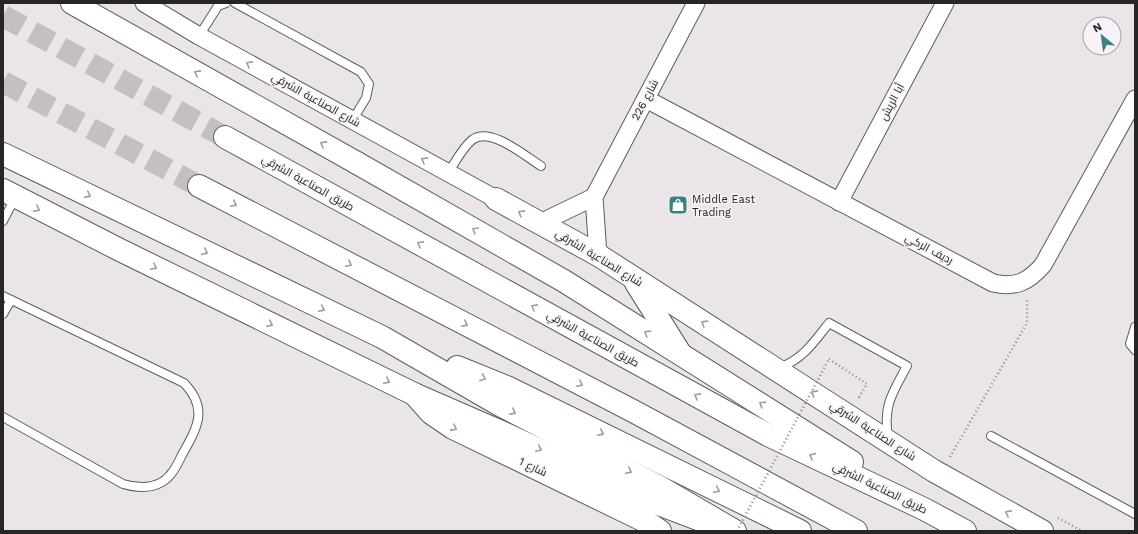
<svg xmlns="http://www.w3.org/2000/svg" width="1138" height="534" font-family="'Work Sans',Cairo,sans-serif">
  <rect width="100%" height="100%" fill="#eae5e9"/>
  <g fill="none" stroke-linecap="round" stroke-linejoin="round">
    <g stroke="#c3bfc2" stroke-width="22" stroke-dasharray="22 11" stroke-linecap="butt">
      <polyline points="3,16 225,137"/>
      <polyline points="3,82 199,186"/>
    </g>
    <defs>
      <g id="lane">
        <polyline points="235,3 361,72 369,84 366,98 352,121"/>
        <polyline points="199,36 218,6 226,3"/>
        <path d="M 448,173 C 455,163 462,148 472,140 C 490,126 525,156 541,166"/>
        <polyline points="3,221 15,198"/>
        <path d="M 3,296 L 184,383 C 209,409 197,428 182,455 C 177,465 172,476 162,482 C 150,489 137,488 123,484 L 3,417"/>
        <polyline points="3,314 11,300"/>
        <polyline points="1135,327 1130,344 1135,350"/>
        <path d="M 779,368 C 803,359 814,342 829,323 L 907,366 C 892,394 883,405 888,438"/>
        <polyline points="991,436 1135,514"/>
      </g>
      <g id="street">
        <polyline points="144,3 199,36 496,199"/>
        <path d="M 646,99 L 993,283 C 1016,288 1028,282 1043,265 L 1135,99"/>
        <polyline points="839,202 945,3"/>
        <polyline points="540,223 594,197"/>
        <polyline points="598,255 594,197 696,3"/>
      </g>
      <polyline id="secondary" points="414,394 431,413 453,428 647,522 660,531"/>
      <g id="primary">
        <polyline points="72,3 357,163"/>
        <polyline points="3,190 120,250 414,394 499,431 648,500 711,524"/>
        <polyline points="496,199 598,255 934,471 1042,531"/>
        <polyline points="636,283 680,353"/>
      </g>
      <g id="highway">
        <polyline points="225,137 770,436 924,509 965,531"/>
        <polyline points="3,154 382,337 500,405 658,486 735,531"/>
        <polyline points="357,163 564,281 852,462"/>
        <polyline points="199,186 633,411 856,531"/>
        <polyline points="457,367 509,388 800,531"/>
      </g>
    </defs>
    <use href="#lane" stroke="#605c60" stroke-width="10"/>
    <use href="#street" stroke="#605c60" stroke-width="19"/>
    <use href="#secondary" stroke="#605c60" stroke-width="24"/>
    <use href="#primary" stroke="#605c60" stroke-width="24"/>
    <use href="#highway" stroke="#605c60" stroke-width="24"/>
    <g stroke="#8c888b" stroke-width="2.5" stroke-dasharray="1 3" stroke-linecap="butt">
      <polyline points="829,359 867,384 859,397 857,396"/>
      <polyline points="950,457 1027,323 1027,298"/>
      <polyline points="1058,518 1082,531"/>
    </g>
    <use href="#lane" stroke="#fff" stroke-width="8"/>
    <use href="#street" stroke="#fff" stroke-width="17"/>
    <use href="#secondary" stroke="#fff" stroke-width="22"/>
    <use href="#primary" stroke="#fff" stroke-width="22"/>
    <use href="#highway" stroke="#fff" stroke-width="22"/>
    <polyline stroke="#8c888b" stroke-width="2.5" stroke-dasharray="1 3" stroke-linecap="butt" points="737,531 829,359"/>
  </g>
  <defs><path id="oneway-chevron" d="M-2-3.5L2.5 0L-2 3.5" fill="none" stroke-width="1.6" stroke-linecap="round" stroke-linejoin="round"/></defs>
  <g stroke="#9e9d9e">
    <use href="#oneway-chevron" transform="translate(249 64) rotate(-151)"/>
    <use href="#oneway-chevron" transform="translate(197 73) rotate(-151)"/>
    <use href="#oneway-chevron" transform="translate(323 144) rotate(-151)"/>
    <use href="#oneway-chevron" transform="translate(424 160) rotate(-151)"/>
    <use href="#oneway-chevron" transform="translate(88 195) rotate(26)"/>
    <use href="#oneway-chevron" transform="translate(234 204) rotate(27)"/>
    <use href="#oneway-chevron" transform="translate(37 209) rotate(27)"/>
    <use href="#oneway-chevron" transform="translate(521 213) rotate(-151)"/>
    <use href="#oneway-chevron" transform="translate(475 230) rotate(-150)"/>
    <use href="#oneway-chevron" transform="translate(420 244) rotate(-151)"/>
    <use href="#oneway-chevron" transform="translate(205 252) rotate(26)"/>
    <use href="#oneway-chevron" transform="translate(349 264) rotate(27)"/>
    <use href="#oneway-chevron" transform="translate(154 267) rotate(26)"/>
    <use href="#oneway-chevron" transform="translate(534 307) rotate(-151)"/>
    <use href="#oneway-chevron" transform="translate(322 309) rotate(26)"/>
    <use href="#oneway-chevron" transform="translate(704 323) rotate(-148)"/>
    <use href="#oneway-chevron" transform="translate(270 324) rotate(26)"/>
    <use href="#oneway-chevron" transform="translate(465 324) rotate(27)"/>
    <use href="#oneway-chevron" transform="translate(647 333) rotate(-148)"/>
    <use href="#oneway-chevron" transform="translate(483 378) rotate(22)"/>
    <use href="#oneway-chevron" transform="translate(387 381) rotate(26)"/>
    <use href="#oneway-chevron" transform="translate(580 384) rotate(27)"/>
    <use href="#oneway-chevron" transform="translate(814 393) rotate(-147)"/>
    <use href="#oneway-chevron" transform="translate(697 396) rotate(-151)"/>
    <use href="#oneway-chevron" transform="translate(762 404) rotate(-148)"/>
    <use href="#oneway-chevron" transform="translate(513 412) rotate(27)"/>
    <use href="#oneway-chevron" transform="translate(454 428) rotate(28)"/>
    <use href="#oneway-chevron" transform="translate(601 433) rotate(26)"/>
    <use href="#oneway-chevron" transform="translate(539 449) rotate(25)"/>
    <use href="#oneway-chevron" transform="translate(812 456) rotate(-155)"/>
    <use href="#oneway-chevron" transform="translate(629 471) rotate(27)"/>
    <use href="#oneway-chevron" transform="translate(717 490) rotate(26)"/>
    <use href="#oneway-chevron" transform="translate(1008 513) rotate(-152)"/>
  </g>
  <defs>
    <symbol id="shop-square" viewBox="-11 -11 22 22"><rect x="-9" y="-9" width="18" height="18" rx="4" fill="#3b827f" stroke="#f7f2f7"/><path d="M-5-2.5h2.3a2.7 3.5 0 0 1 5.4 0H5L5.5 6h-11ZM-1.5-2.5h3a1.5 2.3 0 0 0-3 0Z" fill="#fff"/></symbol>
  </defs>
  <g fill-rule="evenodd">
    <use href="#shop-square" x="667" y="194" width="22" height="22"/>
  </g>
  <g text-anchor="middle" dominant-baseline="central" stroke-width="3" stroke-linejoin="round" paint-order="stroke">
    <g font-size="11" fill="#272527" stroke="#f7f2f7">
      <text transform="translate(316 100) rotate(29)">شارع الصناعية الشرقي</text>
      <text transform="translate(645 100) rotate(-62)">شارع 226</text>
      <text transform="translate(892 102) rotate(-62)">أبا الريش</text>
      <text transform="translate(308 183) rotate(29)">طريق الصناعية الشرقي</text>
      <text transform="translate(929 249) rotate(28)">رديف الركي</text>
      <text transform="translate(599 258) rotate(31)">شارع الصناعية الشرقي</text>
      <text transform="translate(593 339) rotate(29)">طريق الصناعية الشرقي</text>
      <text transform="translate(873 431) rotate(33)">شارع الصناعية الشرقي</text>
      <text transform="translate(533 467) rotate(26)">شارع 1</text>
      <text transform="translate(880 488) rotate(26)">طريق الصناعية الشرقي</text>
    </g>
    <g font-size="11" fill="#272527" stroke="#f7f2f7" text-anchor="start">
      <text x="692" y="199">Middle East<tspan x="692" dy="13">Trading</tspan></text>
    </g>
  </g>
  <rect width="1138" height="534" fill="none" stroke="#272527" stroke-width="8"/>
  <g transform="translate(1102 36) rotate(331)"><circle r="19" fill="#f7f2f7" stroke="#a4a0a4"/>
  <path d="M0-3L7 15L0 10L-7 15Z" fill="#3b827f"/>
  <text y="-6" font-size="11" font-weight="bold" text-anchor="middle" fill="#272527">N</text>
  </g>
</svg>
